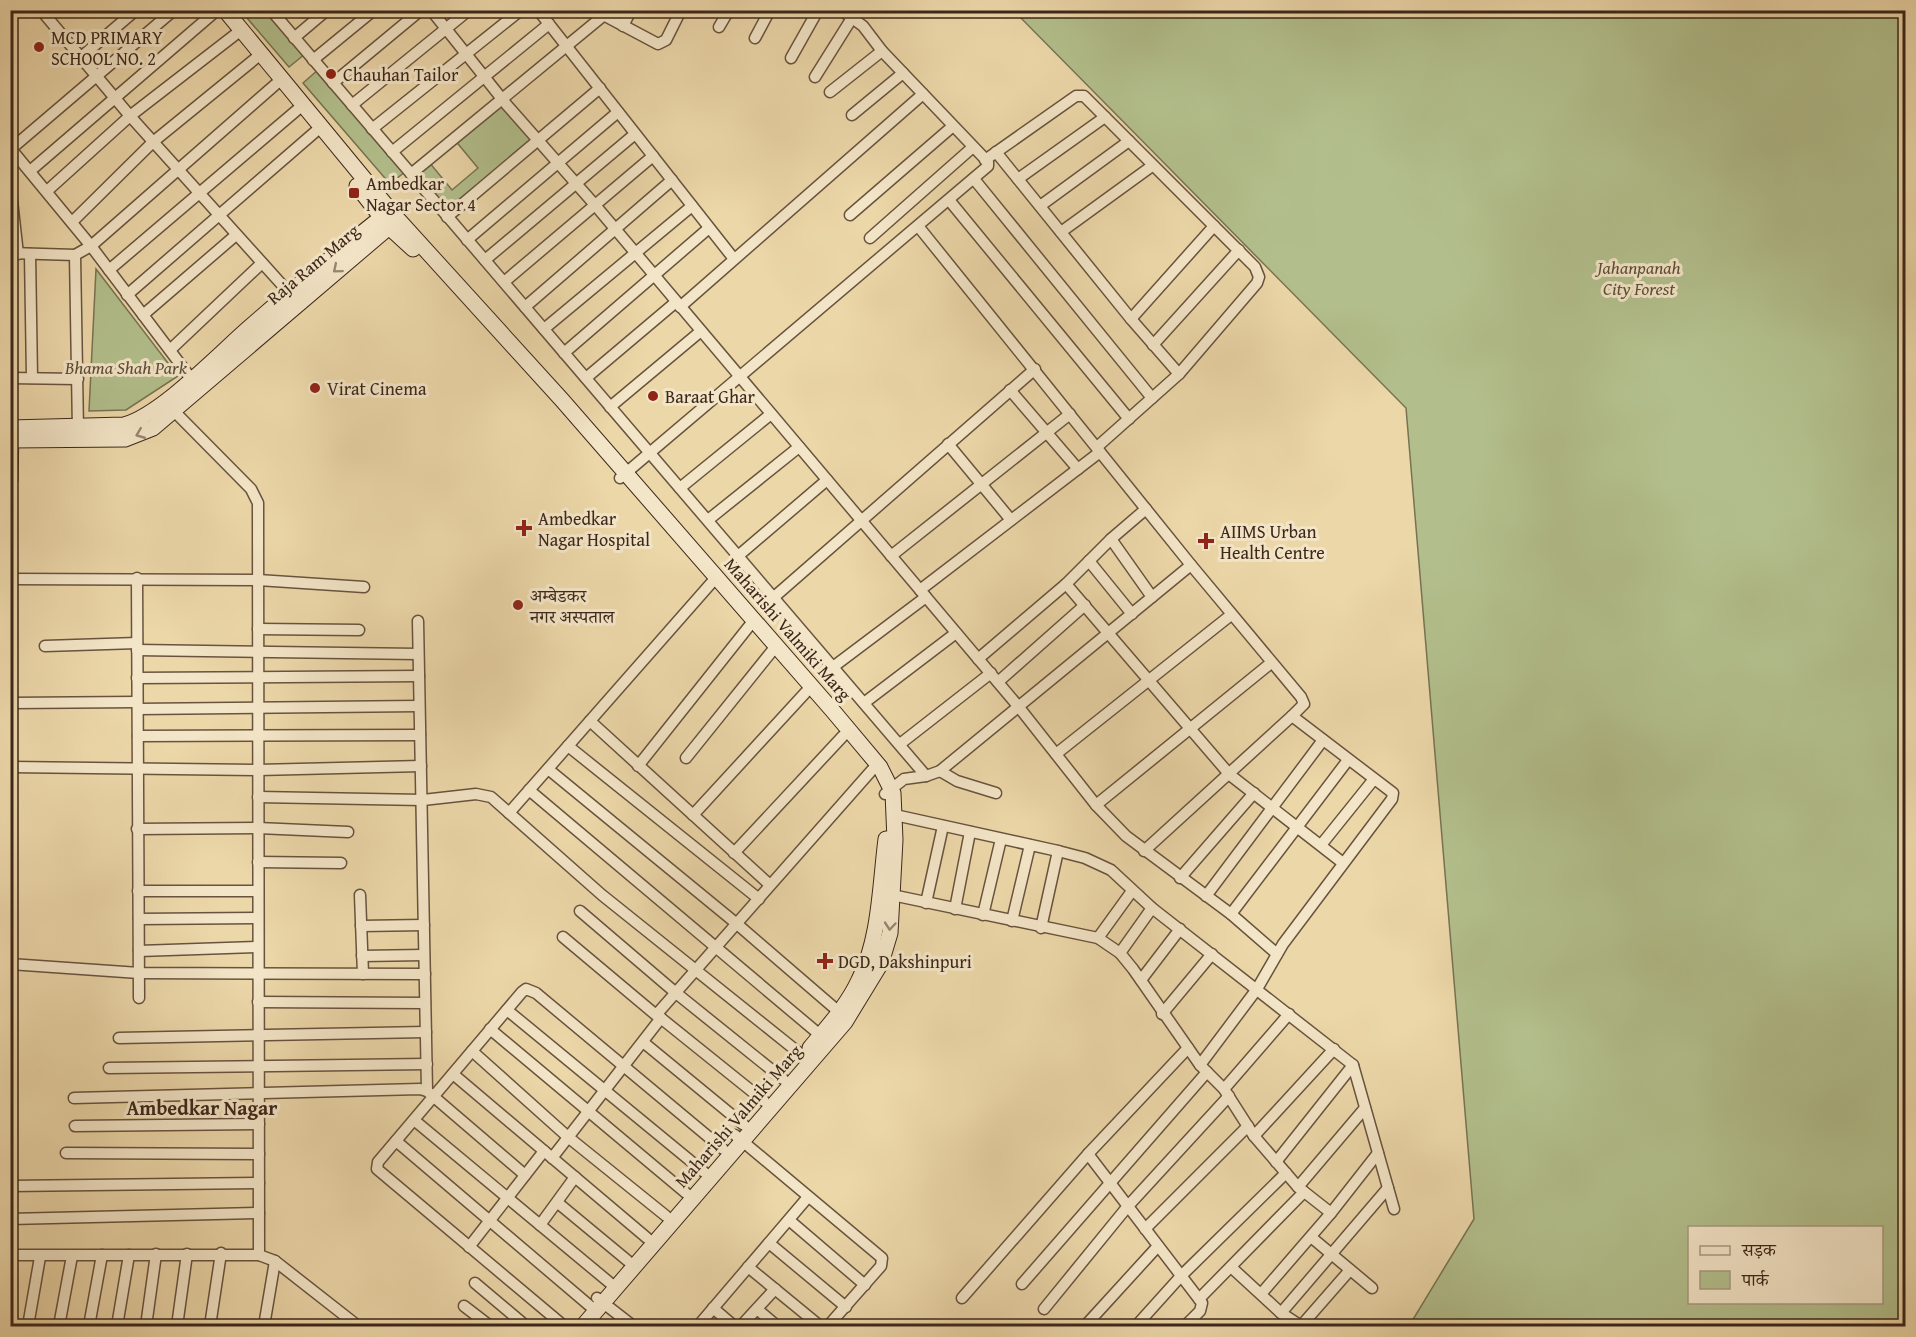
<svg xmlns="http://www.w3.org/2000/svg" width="1916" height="1337" font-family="'Gentium Book Plus','Noto Serif Devanagari',serif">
  <rect width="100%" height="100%" fill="#ecd7a9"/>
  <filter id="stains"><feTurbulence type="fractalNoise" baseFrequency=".00333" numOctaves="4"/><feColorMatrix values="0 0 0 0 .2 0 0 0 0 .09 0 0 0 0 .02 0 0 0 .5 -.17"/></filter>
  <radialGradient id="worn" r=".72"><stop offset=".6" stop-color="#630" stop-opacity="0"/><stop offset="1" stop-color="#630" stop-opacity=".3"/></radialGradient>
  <g fill="#b2bf8c" stroke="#777353" stroke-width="1.5" fill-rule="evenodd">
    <polygon points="241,11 268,11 305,54 289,67"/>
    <path d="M 1014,11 L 1905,11 L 1905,1326 L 1409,1326 L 1474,1219 L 1406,408 ZM 1690,1228 L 1882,1228 L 1882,1302 L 1690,1302 Z"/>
    <polygon points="319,69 406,171 390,184 303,83"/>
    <polygon points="501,100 535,140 448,213 414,175 429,162 452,190 478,168 454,139"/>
    <polygon points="96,269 178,376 126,410 89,411"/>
  </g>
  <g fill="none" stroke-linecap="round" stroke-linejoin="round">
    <defs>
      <g id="street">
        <polyline points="41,10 130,116 293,297"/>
        <polyline points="174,10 11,149 91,246 196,385"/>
        <polyline points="271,10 926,776"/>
        <polyline points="431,10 506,104 595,205 1018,706 1096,805 1126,836 1231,914 1277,954"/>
        <polyline points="538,10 734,259"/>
        <polyline points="594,10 658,44 666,40 681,10"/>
        <polyline points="623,26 631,10"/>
        <polyline points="719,27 729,10"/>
        <polyline points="294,38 327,10"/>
        <polyline points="755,38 770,10"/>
        <polyline points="80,58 136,10"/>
        <polyline points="791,58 818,10"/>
        <polyline points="313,60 374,10"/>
        <polyline points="815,77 857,10"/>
        <polyline points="333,83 421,10"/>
        <polyline points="830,92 882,51"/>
        <polyline points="352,105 469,10"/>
        <polyline points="852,115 903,73"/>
        <polyline points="372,129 521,10"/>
        <polyline points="392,152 549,24"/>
        <polyline points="996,152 1131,319 1179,374 1097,447"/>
        <polyline points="985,160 1076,96 1084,96 1255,267 1259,277 1257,283 1179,374"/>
        <polyline points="30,171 216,11"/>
        <polyline points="411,174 603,16"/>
        <polyline points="974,179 1152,398"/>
        <polyline points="1018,179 1105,117"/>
        <polyline points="10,183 18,254"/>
        <polyline points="47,191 130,116 236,34"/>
        <polyline points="949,200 1129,419"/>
        <polyline points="1040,206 1129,141"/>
        <polyline points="850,215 953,126"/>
        <polyline points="447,217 600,88"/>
        <polyline points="72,222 153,142 256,58"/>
        <polyline points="918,226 1191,565 1301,697 1304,704 1292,716 1393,793 1392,799 1283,944 1257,989 1200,1065"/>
        <polyline points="1061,232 1152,166"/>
        <polyline points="870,238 973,147"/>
        <polyline points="467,240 618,112"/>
        <polyline points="10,253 75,255 91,246 276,84"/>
        <polyline points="30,254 32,378"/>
        <polyline points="75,255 78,431"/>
        <polyline points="485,260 635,134"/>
        <polyline points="109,270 297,110"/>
        <polyline points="504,282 653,156"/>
        <polyline points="127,295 315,132"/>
        <polyline points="525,307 672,180"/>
        <polyline points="680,307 923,94"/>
        <polyline points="143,315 236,235"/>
        <polyline points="1131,319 1214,226"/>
        <polyline points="544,329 692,206"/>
        <polyline points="1153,345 1239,250"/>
        <polyline points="170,350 262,263"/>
        <polyline points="564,353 709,228"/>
        <polyline points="10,378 78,379"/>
        <polyline points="586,378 676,302"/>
        <polyline points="1010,390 1078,469"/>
        <polyline points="169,406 251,489 258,503 259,1255"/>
        <polyline points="610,407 701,331"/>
        <polyline points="948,444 1011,520"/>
        <polyline points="620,478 988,166 988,162 882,51 863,26 841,10"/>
        <polyline points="680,488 771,414"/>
        <polyline points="708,520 799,447"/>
        <polyline points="1111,539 1152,597"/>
        <polyline points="738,556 827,480"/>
        <polyline points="891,556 1070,414"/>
        <polyline points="1089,561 1132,614"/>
        <polyline points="137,578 139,998"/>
        <polyline points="10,579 258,580 364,587"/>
        <polyline points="1066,584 1230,775 1343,863"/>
        <polyline points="920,590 1100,452"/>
        <polyline points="773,598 1035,369"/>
        <polyline points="418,621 427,1091"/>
        <polyline points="258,629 359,630"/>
        <polyline points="45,646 137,643"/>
        <polyline points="137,650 418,654"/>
        <polyline points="978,659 1066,584 1111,539 1146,509"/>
        <polyline points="833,667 926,597"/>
        <polyline points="137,678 419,676"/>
        <polyline points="998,682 1085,605"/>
        <polyline points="10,703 137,702"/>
        <polyline points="864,703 956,633"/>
        <polyline points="138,709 419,706"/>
        <polyline points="590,721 770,885"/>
        <polyline points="138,736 420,735"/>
        <polyline points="900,744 991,673"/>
        <polyline points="568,746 759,899"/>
        <polyline points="1056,754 1231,615"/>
        <polyline points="686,758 772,651"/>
        <polyline points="638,766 750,625"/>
        <polyline points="10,767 258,770 421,766"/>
        <polyline points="548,769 737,924 839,1012"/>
        <polyline points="940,771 957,781 996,793"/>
        <polyline points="529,790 820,1035"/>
        <polyline points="885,794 904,779 926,776 940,771 1191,565"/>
        <polyline points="258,797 423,800 476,794 491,797 602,895 803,1056"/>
        <polyline points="1096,805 1271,663"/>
        <polyline points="509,813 713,581"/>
        <polyline points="693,815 806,692"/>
        <polyline points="895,815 1058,851 1085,858 1111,870 1152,908 1353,1065 1394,1209"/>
        <polyline points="137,829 258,828 348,832"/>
        <polyline points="1321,845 1374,779"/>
        <polyline points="1144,851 1292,716"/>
        <polyline points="734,853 843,736"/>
        <polyline points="258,862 341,863"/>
        <polyline points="1180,878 1254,793"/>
        <polyline points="138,891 258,891"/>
        <polyline points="360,895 363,974"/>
        <polyline points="892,895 1098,938 1120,953 1133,969 1200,1065 1224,1089 1254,1136 1298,1187 1331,1213"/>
        <polyline points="1206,896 1323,740"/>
        <polyline points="926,903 943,826"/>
        <polyline points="955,909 970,832"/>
        <polyline points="580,911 676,993 783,1079"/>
        <polyline points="1231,914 1348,760"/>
        <polyline points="983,915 1001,839"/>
        <polyline points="139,919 258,918"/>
        <polyline points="1012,921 1030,845"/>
        <polyline points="361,926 424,925"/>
        <polyline points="1041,928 1058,851"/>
        <polyline points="563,937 656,1015 872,770"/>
        <polyline points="1098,938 1132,891"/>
        <polyline points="139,951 258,947"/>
        <polyline points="1120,953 1152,908"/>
        <polyline points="362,956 424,955"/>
        <polyline points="10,964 139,973 425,974"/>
        <polyline points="1141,980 1180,929"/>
        <polyline points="258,1002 425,1003"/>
        <polyline points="507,1010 704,1172"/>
        <polyline points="1162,1014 1212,954"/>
        <polyline points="657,1015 764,1101"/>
        <polyline points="490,1029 686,1193"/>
        <polyline points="119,1038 426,1032"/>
        <polyline points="643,1042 744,1125"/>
        <polyline points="472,1051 568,1137 666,1216"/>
        <polyline points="109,1068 427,1064"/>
        <polyline points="453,1074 647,1238"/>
        <polyline points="1224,1089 1289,1014"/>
        <polyline points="74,1098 420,1089 427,1091 525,1175"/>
        <polyline points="414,1120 610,1283"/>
        <polyline points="75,1126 259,1124"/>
        <polyline points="735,1135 882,1258 881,1266 828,1326"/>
        <polyline points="1254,1136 1334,1049"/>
        <polyline points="396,1141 590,1306"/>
        <polyline points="66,1153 259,1154"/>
        <polyline points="1088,1154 1202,1303 1200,1311 1185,1326"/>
        <polyline points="552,1158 661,1018"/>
        <polyline points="1276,1162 1353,1065"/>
        <polyline points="10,1186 259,1183"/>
        <polyline points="1298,1187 1365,1108"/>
        <polyline points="558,1203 628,1261"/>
        <polyline points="10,1219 259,1213"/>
        <polyline points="789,1220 865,1285"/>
        <polyline points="540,1225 575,1177"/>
        <polyline points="1145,1229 1248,1126"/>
        <polyline points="1311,1237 1372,1288"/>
        <polyline points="769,1243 846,1307"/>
        <polyline points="469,1247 544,1151"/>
        <polyline points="10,1255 259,1255 275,1261 358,1326"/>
        <polyline points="748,1267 820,1326"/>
        <polyline points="1231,1267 1281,1313 1301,1326 1350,1270"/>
        <polyline points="475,1283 526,1326"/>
        <polyline points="1022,1284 1207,1072"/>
        <polyline points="1261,1294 1331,1213 1378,1153"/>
        <polyline points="597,1298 633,1326"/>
        <polyline points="962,1298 1088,1154 1188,1048"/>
        <polyline points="1199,1299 1304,1192"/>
        <polyline points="464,1306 490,1326"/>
        <polyline points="713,1308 734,1326"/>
        <polyline points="757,1309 777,1326"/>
        <polyline points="1044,1309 1128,1206 1229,1096"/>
        <polyline points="1281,1313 1388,1188"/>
        <polyline points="28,1326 40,1257"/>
        <polyline points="59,1326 72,1256"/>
        <polyline points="89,1326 102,1255"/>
        <polyline points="117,1326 129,1255"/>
        <polyline points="146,1326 156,1254"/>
        <polyline points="177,1326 187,1254"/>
        <polyline points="210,1326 221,1253"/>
        <polyline points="264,1326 275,1261"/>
        <polyline points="564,1326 377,1169 378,1162 522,992 526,989 536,993 723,1149"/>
        <polyline points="698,1326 808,1197"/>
        <polyline points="741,1326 775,1289"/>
        <polyline points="1085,1326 1158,1246"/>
        <polyline points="1136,1326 1181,1276 1286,1173"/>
      </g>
      <g id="secondary">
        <polyline points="225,10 394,215 562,400 833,711 880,767 893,793 895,840 890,933 881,963 845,1022 583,1326"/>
        <polyline points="357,186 389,227 413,249"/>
        <path d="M 10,428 L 124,425 C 161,415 219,354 250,327 C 293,289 337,253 382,217 L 391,215"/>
        <polyline points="10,440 125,439 153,428 389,227 393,217"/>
        <polyline points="10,481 11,431"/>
        <path d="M 810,1048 C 828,1026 847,1006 859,980 C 880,938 880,886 886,839"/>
      </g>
    </defs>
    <use href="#street" stroke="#68533e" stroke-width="13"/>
    <use href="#secondary" stroke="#3c271a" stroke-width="17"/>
    <use href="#street" stroke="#f3e5c7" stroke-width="10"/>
    <use href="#secondary" stroke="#f3e5c7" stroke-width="15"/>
  </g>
  <defs><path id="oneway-chevron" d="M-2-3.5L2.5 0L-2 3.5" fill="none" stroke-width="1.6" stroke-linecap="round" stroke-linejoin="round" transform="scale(1.5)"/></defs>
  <g stroke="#988670">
    <use href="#oneway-chevron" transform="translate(337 269) rotate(140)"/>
    <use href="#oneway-chevron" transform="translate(140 434) rotate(158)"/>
    <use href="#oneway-chevron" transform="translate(890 926) rotate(95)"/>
  </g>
  <g fill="#8f2418" stroke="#f3e5c7" stroke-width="2">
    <circle cx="39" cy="47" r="6"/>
    <circle cx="331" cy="74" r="6"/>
    <rect x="348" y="187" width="12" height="12" rx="3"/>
    <circle cx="315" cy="388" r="6"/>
    <circle cx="653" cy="396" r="6"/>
    <path d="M521 519h6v6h6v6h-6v6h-6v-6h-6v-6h6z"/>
    <path d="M1203 532h6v6h6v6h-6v6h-6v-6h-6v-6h6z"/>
    <circle cx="518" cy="605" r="6"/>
    <path d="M822 952h6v6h6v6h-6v6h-6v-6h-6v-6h6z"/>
  </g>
  <g text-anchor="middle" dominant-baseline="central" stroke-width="6" stroke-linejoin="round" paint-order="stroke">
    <g font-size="18" fill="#3c271a" stroke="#f3e5c7" text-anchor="start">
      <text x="51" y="37">MCD PRIMARY<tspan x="51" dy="21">SCHOOL NO. 2</tspan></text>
      <text x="343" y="74">Chauhan Tailor</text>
      <text x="366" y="183">Ambedkar<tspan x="366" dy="21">Nagar Sector 4</tspan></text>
      <text x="327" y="388">Virat Cinema</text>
      <text x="665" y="396">Baraat Ghar</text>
      <text x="538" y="518">Ambedkar<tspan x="538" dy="21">Nagar Hospital</tspan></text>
      <text x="1220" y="531">AIIMS Urban<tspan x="1220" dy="21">Health Centre</tspan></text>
      <text x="530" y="595">अम्बेडकर<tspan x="530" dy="21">नगर अस्पताल</tspan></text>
      <text x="838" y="961">DGD, Dakshinpuri</text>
    </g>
    <g font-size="18" fill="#3c271a" stroke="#f3e5c7">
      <text transform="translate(313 264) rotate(-40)">Raja Ram Marg</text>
      <text transform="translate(788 629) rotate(49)">Maharishi Valmiki Marg</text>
      <text transform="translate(738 1116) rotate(-49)">Maharishi Valmiki Marg</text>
    </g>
    <g font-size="18" font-style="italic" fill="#5a4d36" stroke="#f3e5c7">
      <text x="1639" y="267">Jahanpanah<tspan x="1639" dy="21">City Forest</tspan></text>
      <text x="126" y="367">Bhama Shah Park</text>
    </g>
    <g font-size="20" font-weight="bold" fill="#3c271a" stroke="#f3e5c7">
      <text x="202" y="1107">Ambedkar Nagar</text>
    </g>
  </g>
  <rect width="1916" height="1337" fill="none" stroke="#ecd7a9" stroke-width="36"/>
  <rect x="12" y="12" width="1892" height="1313" fill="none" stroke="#3c271a" stroke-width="3"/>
  <rect x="18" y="18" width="1880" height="1301" fill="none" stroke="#3c271a" stroke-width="1.5"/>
  <rect x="1688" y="1226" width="195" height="78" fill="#f3e5c7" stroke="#aa9982" stroke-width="1.5"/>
  <rect x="1700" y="1246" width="30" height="9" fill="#f3e5c7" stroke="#aa9982" stroke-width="1.5"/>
  <text x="1742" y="1256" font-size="18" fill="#3c271a">सड़क</text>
  <rect x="1700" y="1271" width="30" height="18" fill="#b2bf8c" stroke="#aa9982" stroke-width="1.5"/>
  <text x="1742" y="1286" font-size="18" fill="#3c271a">पार्क</text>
  <rect width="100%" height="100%" filter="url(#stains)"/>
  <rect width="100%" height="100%" fill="url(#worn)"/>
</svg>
